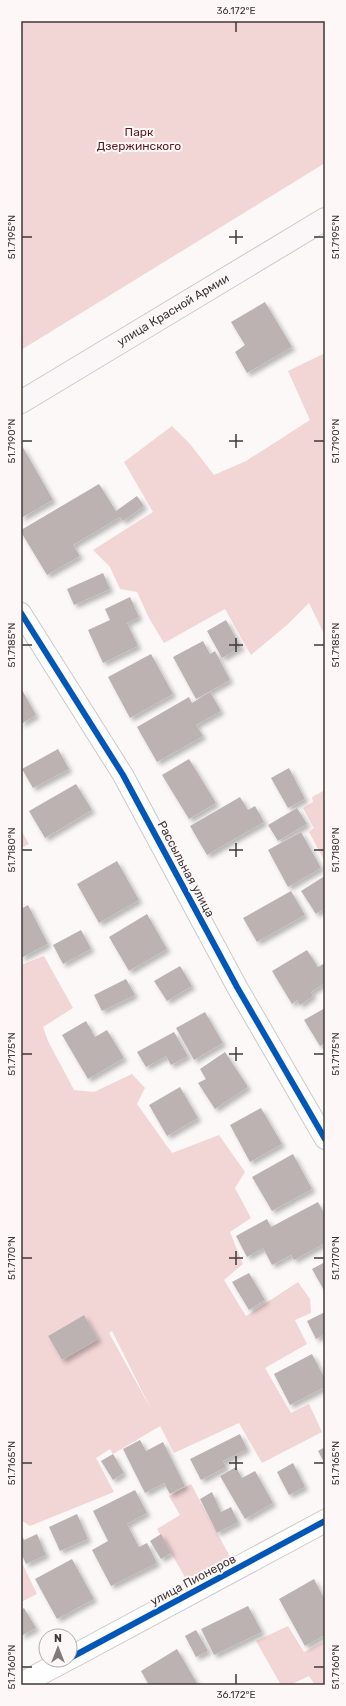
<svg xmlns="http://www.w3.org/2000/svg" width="346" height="1706" font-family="Rubik,sans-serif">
  <defs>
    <filter id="shadow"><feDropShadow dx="3.5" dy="3.5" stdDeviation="2" flood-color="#0004"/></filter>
  </defs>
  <rect width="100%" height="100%" fill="#fcf8f8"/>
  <g fill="#f2d5d5" fill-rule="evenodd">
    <polygon points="21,21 325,21 325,163 21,350"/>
    <polygon points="325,353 325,636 309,603 287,625 251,655 225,609 164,643 149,618 137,592 120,589 110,567 93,550 153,512 124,462 172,426 190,444 214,475 246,461 310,420 288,371"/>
    <polygon points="325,790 325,862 309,832 314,828 303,808 313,802 312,797"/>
    <polygon points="21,830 29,844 21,848"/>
    <path d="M 44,956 L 73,1008 L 43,1027 L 48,1041 L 74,1090 L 94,1092 L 132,1074 L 145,1088 L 137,1104 L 172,1153 L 219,1135 L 245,1172 L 235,1188 L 251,1218 L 230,1232 L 243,1264 L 224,1280 L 246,1316 L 298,1282 L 310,1299 L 311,1313 L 295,1320 L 307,1344 L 265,1368 L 291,1413 L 309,1404 L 322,1432 L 262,1463 L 239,1423 L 174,1453 L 160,1426 L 113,1454 L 110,1449 L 96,1458 L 114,1492 L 30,1526 L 21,1520 L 21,965 ZM 84,1315 L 98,1339 L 62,1360 L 48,1336 ZM 112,1331 L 151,1409 L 109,1333 Z"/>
    <polygon points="191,1484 236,1568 193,1591 157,1529 180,1515 169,1496"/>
    <polygon points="21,1561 37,1594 21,1602"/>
    <polygon points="288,1626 304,1652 325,1641 325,1685 315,1685 309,1676 290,1685 281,1685 256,1641"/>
  </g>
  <g fill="#bdb2b2" filter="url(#shadow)">
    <polygon points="265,302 292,347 247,373 235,352 245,345 231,322"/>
    <polygon points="21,444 53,500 21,518"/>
    <polygon points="99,484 116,511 137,496 144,506 123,521 120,517 73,545 80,556 47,575 21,532 21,530"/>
    <polygon points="103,573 110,589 74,605 67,589"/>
    <polygon points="130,597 139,617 127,623 138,646 103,663 88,630 110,620 105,609"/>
    <polygon points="226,620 241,647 222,658 207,631"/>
    <polygon points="203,641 210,654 215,651 230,680 196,699 173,657"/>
    <polygon points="151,654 173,694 130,718 108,677"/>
    <polygon points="21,688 36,715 21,724"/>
    <polygon points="210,692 221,711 196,725 203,736 157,762 137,727 189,697 192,703"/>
    <polygon points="58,749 69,769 33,788 22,769"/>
    <polygon points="189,759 216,803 189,819 162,775"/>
    <polygon points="289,768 305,799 288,808 271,778"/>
    <polygon points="76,784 92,810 45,838 29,811"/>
    <polygon points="240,797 248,810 255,806 264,822 207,855 190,826"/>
    <polygon points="297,808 307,824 278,841 268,825"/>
    <polygon points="301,832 321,868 288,887 268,850"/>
    <polygon points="117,861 139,900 99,923 77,884"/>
    <polygon points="323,877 325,879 325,908 316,914 301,891"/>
    <polygon points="291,891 305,915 257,942 243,918"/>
    <polygon points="28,905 48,944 21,958 21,909"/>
    <polygon points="147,914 167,949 129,971 109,937"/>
    <polygon points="81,930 91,949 63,964 53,945"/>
    <polygon points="307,950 318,967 325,963 325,983 311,992 313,996 300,1005 297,1000 292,1004 272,971"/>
    <polygon points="180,966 192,986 167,1001 154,981"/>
    <polygon points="126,979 135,995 102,1011 94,995"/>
    <polygon points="325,1008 325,1043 320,1046 304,1020"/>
    <polygon points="205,1012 223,1043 194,1060 176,1028"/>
    <polygon points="86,1021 95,1037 107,1030 124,1058 88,1079 62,1035"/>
    <polygon points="174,1032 188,1056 171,1065 166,1056 146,1067 137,1052"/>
    <polygon points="225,1052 248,1087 215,1109 198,1083 206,1079 200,1069"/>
    <polygon points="180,1087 198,1118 167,1136 149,1105"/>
    <polygon points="261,1108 282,1144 250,1162 230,1125"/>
    <polygon points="293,1154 312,1189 272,1211 252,1177"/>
    <polygon points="318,1202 325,1215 325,1243 294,1260 291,1255 272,1265 263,1248 247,1257 236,1236 267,1219 271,1227"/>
    <polygon points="325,1262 325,1292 312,1269"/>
    <polygon points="249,1273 265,1300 249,1310 232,1282"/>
    <polygon points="325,1312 325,1334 316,1339 307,1321"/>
    <polygon points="84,1315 98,1339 62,1360 48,1336"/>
    <polygon points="312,1354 325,1379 325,1387 290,1405 274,1374"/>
    <polygon points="240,1434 247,1449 223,1461 226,1467 201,1480 190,1459"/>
    <polygon points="140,1440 146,1451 163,1442 185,1486 170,1494 164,1483 145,1493 123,1449"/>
    <polygon points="325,1447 325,1464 318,1451"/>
    <polygon points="113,1454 124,1473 113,1480 101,1461"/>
    <polygon points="293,1463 305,1487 289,1495 277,1472"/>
    <polygon points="236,1467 242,1478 255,1471 273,1503 245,1519 220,1476"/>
    <polygon points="135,1490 147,1513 127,1524 139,1547 147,1543 157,1563 111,1586 92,1550 108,1541 93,1511"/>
    <polygon points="212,1492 221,1512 231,1507 238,1522 217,1533 200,1499"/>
    <polygon points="77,1514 88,1539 60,1551 49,1527"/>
    <polygon points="21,1534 24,1540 37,1534 46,1555 26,1564 21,1553"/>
    <polygon points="161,1534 171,1553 161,1559 150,1541"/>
    <polygon points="72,1559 94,1599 57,1619 35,1579"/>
    <polygon points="314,1579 325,1600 325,1635 305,1646 279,1599"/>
    <polygon points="248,1606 262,1632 214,1655 201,1629"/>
    <polygon points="24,1608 36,1628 21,1636 21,1610"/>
    <polygon points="196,1630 208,1651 196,1657 185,1636"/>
    <polygon points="177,1649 198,1685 149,1685 141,1671"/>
  </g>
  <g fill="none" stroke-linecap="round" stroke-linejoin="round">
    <defs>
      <polyline id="minor" points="21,613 123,775 237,987 325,1139"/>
      <g id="tertiary">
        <polyline points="70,1658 325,1521"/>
        <polyline points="21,1684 66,1660"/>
      </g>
      <polyline id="secondary" points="21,402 325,219"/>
    </defs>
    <use href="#minor" stroke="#cdc9c9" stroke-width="22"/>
    <use href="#tertiary" stroke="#cdc9c9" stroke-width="24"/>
    <use href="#secondary" stroke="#cdc9c9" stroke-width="24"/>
    <use href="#minor" stroke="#fffefe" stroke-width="20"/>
    <use href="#tertiary" stroke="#fffefe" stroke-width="22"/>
    <use href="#secondary" stroke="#fbf7f8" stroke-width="22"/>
    <defs>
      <g id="cycleway">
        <polyline points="21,613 123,775 237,987 325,1139"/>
        <polyline points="70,1658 325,1521"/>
      </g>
    </defs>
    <use href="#cycleway" stroke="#fdf7f7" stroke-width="8"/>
    <use href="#cycleway" stroke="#0057b8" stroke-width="6"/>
  </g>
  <path fill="none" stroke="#3f3838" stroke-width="1.5" d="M 236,22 L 236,32M 236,230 L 236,244M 22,237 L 32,237M 229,237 L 243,237M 314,237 L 324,237M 236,434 L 236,448M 22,441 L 32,441M 229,441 L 243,441M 314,441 L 324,441M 236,638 L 236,652M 22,645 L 32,645M 229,645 L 243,645M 314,645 L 324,645M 236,843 L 236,857M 22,850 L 32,850M 229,850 L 243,850M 314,850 L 324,850M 236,1047 L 236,1061M 22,1054 L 32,1054M 229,1054 L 243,1054M 314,1054 L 324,1054M 236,1251 L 236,1265M 22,1258 L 32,1258M 229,1258 L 243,1258M 314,1258 L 324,1258M 236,1456 L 236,1470M 22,1463 L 32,1463M 229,1463 L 243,1463M 314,1463 L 324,1463M 22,1667 L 32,1667M 314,1667 L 324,1667M 236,1674 L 236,1684"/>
  <g text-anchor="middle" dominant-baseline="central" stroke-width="4" stroke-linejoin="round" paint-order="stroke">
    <g font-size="12" fill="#5b1c24" stroke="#fdf7f7">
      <text x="139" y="132">Парк<tspan x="139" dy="14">Дзержинского</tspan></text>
    </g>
    <g font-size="12" fill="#3f3838" stroke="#fdf7f7">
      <text transform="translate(173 310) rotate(-31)">улица Красной Армии</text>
      <text transform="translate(186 869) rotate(62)">Рассыльная улица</text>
      <text transform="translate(193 1580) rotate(-28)">улица Пионеров</text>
    </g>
  </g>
  <rect width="346" height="1706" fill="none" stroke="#fdf7f7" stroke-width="44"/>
  <g transform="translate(58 1648)"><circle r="19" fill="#fdf7f7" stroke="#b1abab"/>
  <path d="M0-3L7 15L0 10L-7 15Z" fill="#817b7b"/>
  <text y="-6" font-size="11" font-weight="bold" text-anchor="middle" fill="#3f3838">N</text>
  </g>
  <rect x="22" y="22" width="302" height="1662" fill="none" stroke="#3f3838" stroke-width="1.5"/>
  <g font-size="10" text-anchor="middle" fill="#3f3838">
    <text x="236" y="14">36.172°E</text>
    <text transform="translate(11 237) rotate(-90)" y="4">51.7195°N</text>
    <text transform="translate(335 237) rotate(-90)" y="4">51.7195°N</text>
    <text transform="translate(11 441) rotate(-90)" y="4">51.7190°N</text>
    <text transform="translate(335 441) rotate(-90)" y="4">51.7190°N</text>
    <text transform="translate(11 645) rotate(-90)" y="4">51.7185°N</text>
    <text transform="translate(335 645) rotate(-90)" y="4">51.7185°N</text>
    <text transform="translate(11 850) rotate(-90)" y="4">51.7180°N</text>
    <text transform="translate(335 850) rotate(-90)" y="4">51.7180°N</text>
    <text transform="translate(11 1054) rotate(-90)" y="4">51.7175°N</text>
    <text transform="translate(335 1054) rotate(-90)" y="4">51.7175°N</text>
    <text transform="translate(11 1258) rotate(-90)" y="4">51.7170°N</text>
    <text transform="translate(335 1258) rotate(-90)" y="4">51.7170°N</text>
    <text transform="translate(11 1463) rotate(-90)" y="4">51.7165°N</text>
    <text transform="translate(335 1463) rotate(-90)" y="4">51.7165°N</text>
    <text transform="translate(11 1667) rotate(-90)" y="4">51.7160°N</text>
    <text transform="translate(335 1667) rotate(-90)" y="4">51.7160°N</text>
    <text x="236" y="1698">36.172°E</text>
  </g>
</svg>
